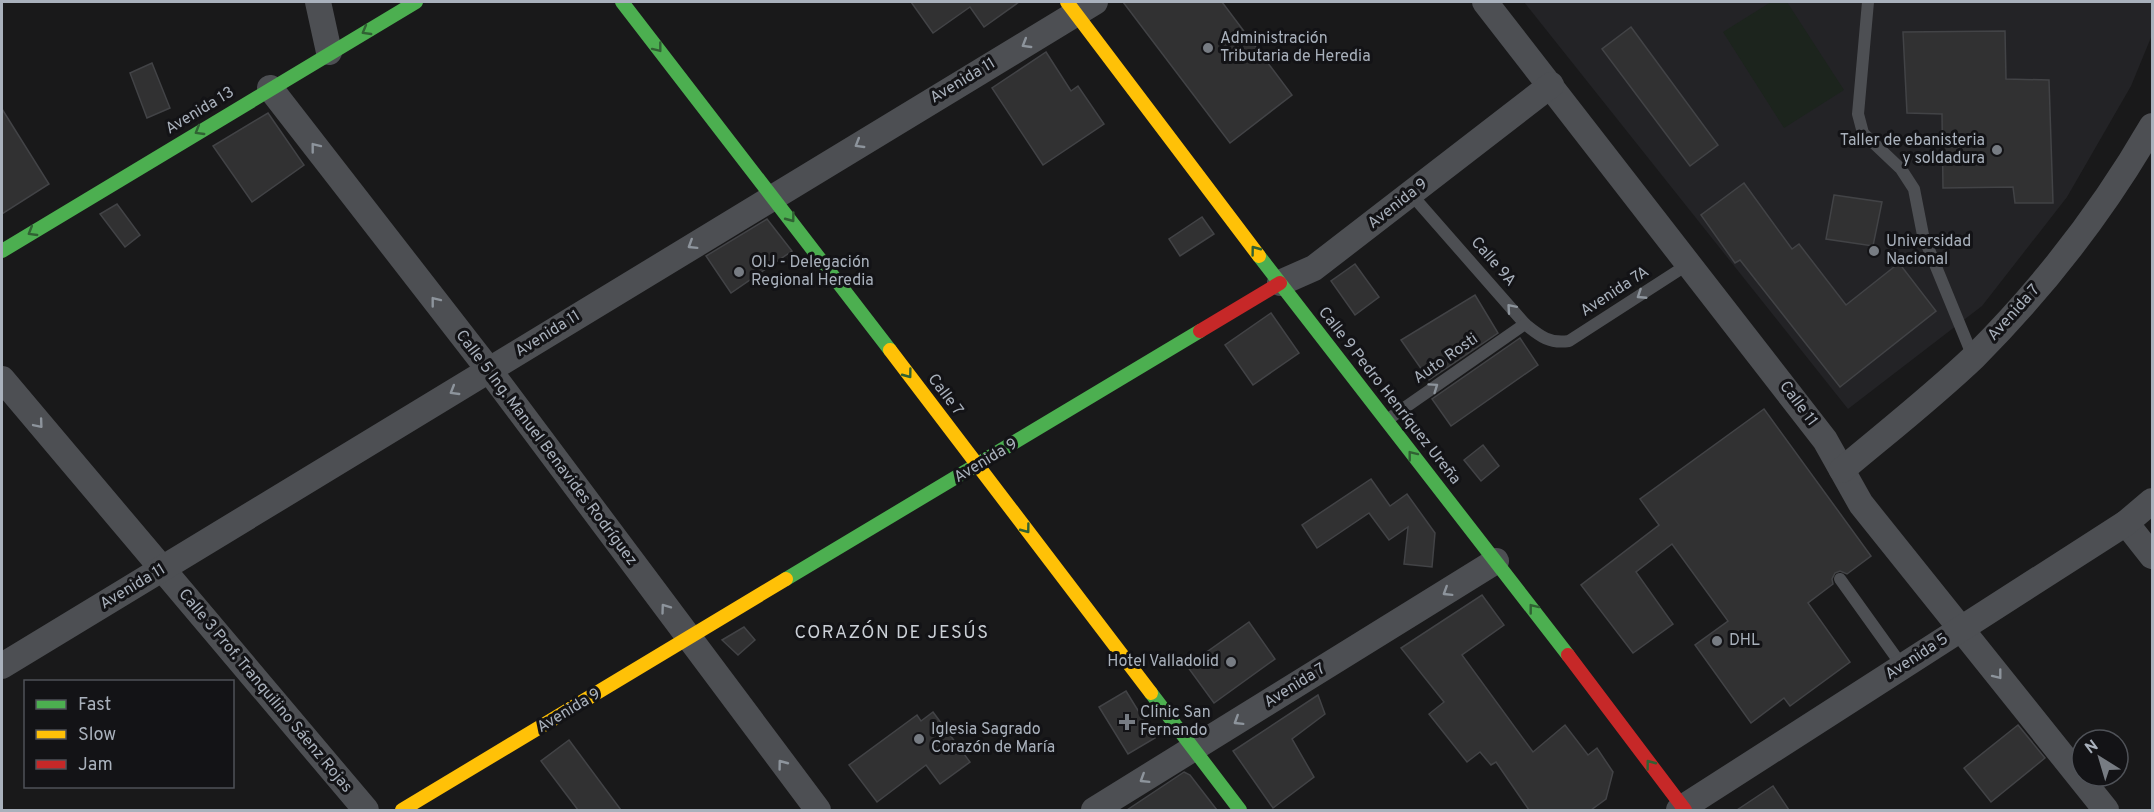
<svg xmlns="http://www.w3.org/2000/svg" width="2154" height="812" font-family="Overpass,sans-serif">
  <rect width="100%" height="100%" fill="#19191a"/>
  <polygon fill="#232326" points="1524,2 2152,2 2152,35 2131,86 2067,197 1982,306 1848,409"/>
  <polygon fill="#1c241d" points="1771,2 1787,2 1844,90 1784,128 1723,32"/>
  <g fill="#313132" stroke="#424346" stroke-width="1.5">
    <polygon points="911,2 1019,2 984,27 970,7 933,33"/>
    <polygon points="1123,2 1222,2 1292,95 1230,143"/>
    <polygon points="1631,27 1718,145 1690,166 1602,49"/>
    <polygon points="2005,31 2006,79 2049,80 2053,203 2015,203 2013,187 1943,188 1942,114 1907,113 1903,32"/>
    <polygon points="1046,52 1071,91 1078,86 1104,124 1043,165 992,88"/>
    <polygon points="152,63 170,108 147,118 130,73"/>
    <polygon points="2,109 49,184 2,214"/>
    <polygon points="268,113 304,165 252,202 213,146"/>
    <polygon points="1744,183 1792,249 1799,244 1846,305 1899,263 1936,311 1840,387 1740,260 1735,263 1701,215"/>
    <polygon points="1834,195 1882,202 1873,246 1826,239"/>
    <polygon points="117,204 140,235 125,247 100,214"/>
    <polygon points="1202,217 1214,234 1180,256 1169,239"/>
    <polygon points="767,219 792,251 731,293 706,256"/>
    <polygon points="1355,264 1379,297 1355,315 1331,281"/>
    <polygon points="1475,295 1498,333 1429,380 1401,340"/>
    <polygon points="1271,313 1299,353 1253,385 1225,345"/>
    <polygon points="1520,338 1538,365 1451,426 1432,399"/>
    <polygon points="1764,409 1871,556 1847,574 1840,571 1835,573 1832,579 1833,584 1808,603 1850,662 1790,706 1784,698 1751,723 1695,645 1728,621 1672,544 1636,572 1673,624 1633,653 1581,585 1659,525 1640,499"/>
    <polygon points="1483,445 1499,466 1481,481 1464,460"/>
    <polygon points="1371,479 1390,506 1407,494 1435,533 1432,567 1404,564 1408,527 1389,540 1369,513 1317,548 1302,525"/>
    <polygon points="1482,595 1504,625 1462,655 1533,752 1565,725 1588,755 1597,748 1613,772 1606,799 1591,810 1529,810 1496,762 1491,765 1480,752 1467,762 1429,714 1444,702 1401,648"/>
    <polygon points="1249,622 1275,659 1214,703 1187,666"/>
    <polygon points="744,627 755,640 738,655 722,640"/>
    <polygon points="1126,691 1155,738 1128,754 1099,707"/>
    <polygon points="1318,695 1325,714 1292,739 1314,777 1273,808 1233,751"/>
    <polygon points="933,712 970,762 940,784 926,765 877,802 849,765 917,715 921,721"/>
    <polygon points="2018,725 2045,758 1991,802 1964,768"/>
    <polygon points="569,740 621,810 578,810 541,761"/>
    <polygon points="1184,772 1190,775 1217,810 1127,810"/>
    <polygon points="1773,786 1789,810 1737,810"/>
  </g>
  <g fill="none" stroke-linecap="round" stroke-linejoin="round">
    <g stroke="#4d4f53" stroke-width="12">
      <polyline points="1868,2 1858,114 1863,133 1901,169 1914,189 1923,235 1973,357"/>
      <path d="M 1411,194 L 1525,324 C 1540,336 1549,344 1569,341 L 1690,263"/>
      <polyline points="1387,420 1525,324"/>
      <polyline points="1840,579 1903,667"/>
    </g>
    <g stroke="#4d4f53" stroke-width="26">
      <polyline points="318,2 329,52"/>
      <polyline points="1485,2 1825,440 1861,504 2106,810"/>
      <polyline points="270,88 489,370 818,810"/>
      <polyline points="1280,283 1314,268 1551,85"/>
      <polyline points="2,379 366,810"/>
      <path d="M 1842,470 C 1886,433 1932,397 1974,357 C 2042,289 2104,209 2152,126"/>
      <polyline points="2126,523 2152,556"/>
      <polyline points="2,666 1095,2"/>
      <polyline points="1094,810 1496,561"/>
      <polyline points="1679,810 2126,523 2152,501"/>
    </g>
    <g stroke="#4caf50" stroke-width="14">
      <polyline points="622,2 890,350"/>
      <polyline points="2,251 416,2"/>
      <polyline points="1259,256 1568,655"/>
      <polyline points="786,579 1200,331"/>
      <polyline points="1151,693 1240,810"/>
    </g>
    <g stroke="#ffc107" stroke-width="14">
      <polyline points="1067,2 1259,256"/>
      <polyline points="890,350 1151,693"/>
      <polyline points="402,810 786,579"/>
    </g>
    <g stroke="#c62828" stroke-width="14">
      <polyline points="1200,331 1280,283"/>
      <polyline points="1568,655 1685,810"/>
    </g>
  </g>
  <defs><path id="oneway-chevron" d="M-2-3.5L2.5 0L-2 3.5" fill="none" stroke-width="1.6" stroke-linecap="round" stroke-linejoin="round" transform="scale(1.5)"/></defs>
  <g stroke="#306133">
    <use href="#oneway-chevron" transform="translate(366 31) rotate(150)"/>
    <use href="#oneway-chevron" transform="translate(658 48) rotate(52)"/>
    <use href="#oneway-chevron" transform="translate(199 131) rotate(149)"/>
    <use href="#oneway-chevron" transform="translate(791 218) rotate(53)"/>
    <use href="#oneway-chevron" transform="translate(32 232) rotate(149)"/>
    <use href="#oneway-chevron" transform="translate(1255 250) rotate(-127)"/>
    <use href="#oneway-chevron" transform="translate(908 374) rotate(53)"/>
    <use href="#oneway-chevron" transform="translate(1412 455) rotate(-128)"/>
    <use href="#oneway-chevron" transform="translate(1026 529) rotate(53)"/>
    <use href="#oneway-chevron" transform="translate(1533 608) rotate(-128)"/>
    <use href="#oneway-chevron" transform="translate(1650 764) rotate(-127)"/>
  </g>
  <g stroke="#8d949c">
    <use href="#oneway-chevron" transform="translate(1026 44) rotate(149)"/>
    <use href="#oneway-chevron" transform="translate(859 144) rotate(149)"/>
    <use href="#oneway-chevron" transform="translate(315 147) rotate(-128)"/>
    <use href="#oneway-chevron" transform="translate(692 245) rotate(148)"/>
    <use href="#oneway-chevron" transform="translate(1641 295) rotate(147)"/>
    <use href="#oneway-chevron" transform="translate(435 301) rotate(-128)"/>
    <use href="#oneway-chevron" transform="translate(1511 308) rotate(-131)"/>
    <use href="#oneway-chevron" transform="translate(1434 387) rotate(-35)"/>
    <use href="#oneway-chevron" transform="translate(454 391) rotate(149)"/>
    <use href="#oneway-chevron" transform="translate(39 424) rotate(50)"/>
    <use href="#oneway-chevron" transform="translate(1447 592) rotate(148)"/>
    <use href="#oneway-chevron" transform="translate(665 608) rotate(-126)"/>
    <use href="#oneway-chevron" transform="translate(1998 675) rotate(52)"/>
    <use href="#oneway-chevron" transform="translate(1238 721) rotate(148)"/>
    <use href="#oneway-chevron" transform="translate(782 764) rotate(-127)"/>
    <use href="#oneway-chevron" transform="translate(1144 779) rotate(148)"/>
  </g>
  <g fill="#777c83" stroke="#131316" stroke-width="2">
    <circle cx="1208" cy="48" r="6"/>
    <circle cx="1997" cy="150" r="6"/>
    <circle cx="1874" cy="251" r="6"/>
    <circle cx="739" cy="272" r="6"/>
    <circle cx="1717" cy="641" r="6"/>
    <circle cx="1231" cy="662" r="6"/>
    <path d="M1124 713h6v6h6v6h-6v6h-6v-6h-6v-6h6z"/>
    <circle cx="919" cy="739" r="6"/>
  </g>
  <g text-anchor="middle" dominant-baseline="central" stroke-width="6" stroke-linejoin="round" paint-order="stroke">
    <g font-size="16" fill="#a9b1bc" stroke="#131316" text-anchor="start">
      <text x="1220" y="39">Administración<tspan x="1220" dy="18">Tributaria de Heredia</tspan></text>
      <text x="1985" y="141" text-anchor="end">Taller de ebanisteria<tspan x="1985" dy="18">y soldadura</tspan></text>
      <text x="1886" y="242">Universidad<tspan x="1886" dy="18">Nacional</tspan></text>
      <text x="751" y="263">OIJ - Delegación<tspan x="751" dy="18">Regional Heredia</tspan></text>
      <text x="1729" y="641">DHL</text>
      <text x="1219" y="662" text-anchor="end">Hotel Valladolid</text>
      <text x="1140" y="713">Clinic San<tspan x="1140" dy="18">Fernando</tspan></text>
      <text x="931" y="730">Iglesia Sagrado<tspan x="931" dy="18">Corazón de María</tspan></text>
    </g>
    <g font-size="16" fill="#a9b1bc" stroke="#131316">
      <text transform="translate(963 81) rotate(-31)">Avenida 11</text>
      <text transform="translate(200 111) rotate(-31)">Avenida 13</text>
      <text transform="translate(1398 204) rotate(-38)">Avenida 9</text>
      <text transform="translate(1493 262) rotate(49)">Calle 9A</text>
      <text transform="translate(1615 292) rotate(-33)">Avenida 7A</text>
      <text transform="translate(2014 313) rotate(-48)">Avenida 7</text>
      <text transform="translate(548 334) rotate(-32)">Avenida 11</text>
      <text transform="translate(1446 359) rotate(-35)">Auto Rosti</text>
      <text transform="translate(945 395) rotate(53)">Calle 7</text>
      <text transform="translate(1389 396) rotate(52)">Calle 9 Pedro Henríquez Ureña</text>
      <text transform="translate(1798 404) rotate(53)">Calle 11</text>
      <text transform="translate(546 448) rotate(53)">Calle 5 Ing. Manuel Benavides Rodríguez</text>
      <text transform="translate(986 461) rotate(-31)">Avenida 9</text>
      <text transform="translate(133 587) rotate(-31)">Avenida 11</text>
      <text transform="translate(1917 657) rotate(-33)">Avenida 5</text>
      <text transform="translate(1295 686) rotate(-32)">Avenida 7</text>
      <text transform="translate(265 691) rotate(50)">Calle 3 Prof. Tranquilino Sáenz Rojas</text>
      <text transform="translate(569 711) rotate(-31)">Avenida 9</text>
    </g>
    <g font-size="18" letter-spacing="1.5" fill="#cbd0d7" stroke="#131316">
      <text x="892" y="633">CORAZÓN DE JESÚS</text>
    </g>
  </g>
  <rect width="2154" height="812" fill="none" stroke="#a9b1bc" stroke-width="6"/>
  <rect x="24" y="680" width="210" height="108" fill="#131316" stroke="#4f5258" stroke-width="1.5"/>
  <rect x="36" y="700" width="30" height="9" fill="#4caf50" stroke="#4f5258" stroke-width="1.5"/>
  <text x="78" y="710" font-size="18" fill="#a9b1bc">Fast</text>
  <rect x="36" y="730" width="30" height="9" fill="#ffc107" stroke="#4f5258" stroke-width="1.5"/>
  <text x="78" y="740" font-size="18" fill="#a9b1bc">Slow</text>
  <rect x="36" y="760" width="30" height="9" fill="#c62828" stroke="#4f5258" stroke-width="1.5"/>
  <text x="78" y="770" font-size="18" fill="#a9b1bc">Jam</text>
  <g transform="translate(2100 758) rotate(323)"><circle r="28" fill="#131316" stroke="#4f5258" stroke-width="1.5"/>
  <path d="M0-4.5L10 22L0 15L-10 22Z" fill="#777c83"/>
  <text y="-9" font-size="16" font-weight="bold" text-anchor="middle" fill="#a9b1bc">N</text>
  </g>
</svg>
